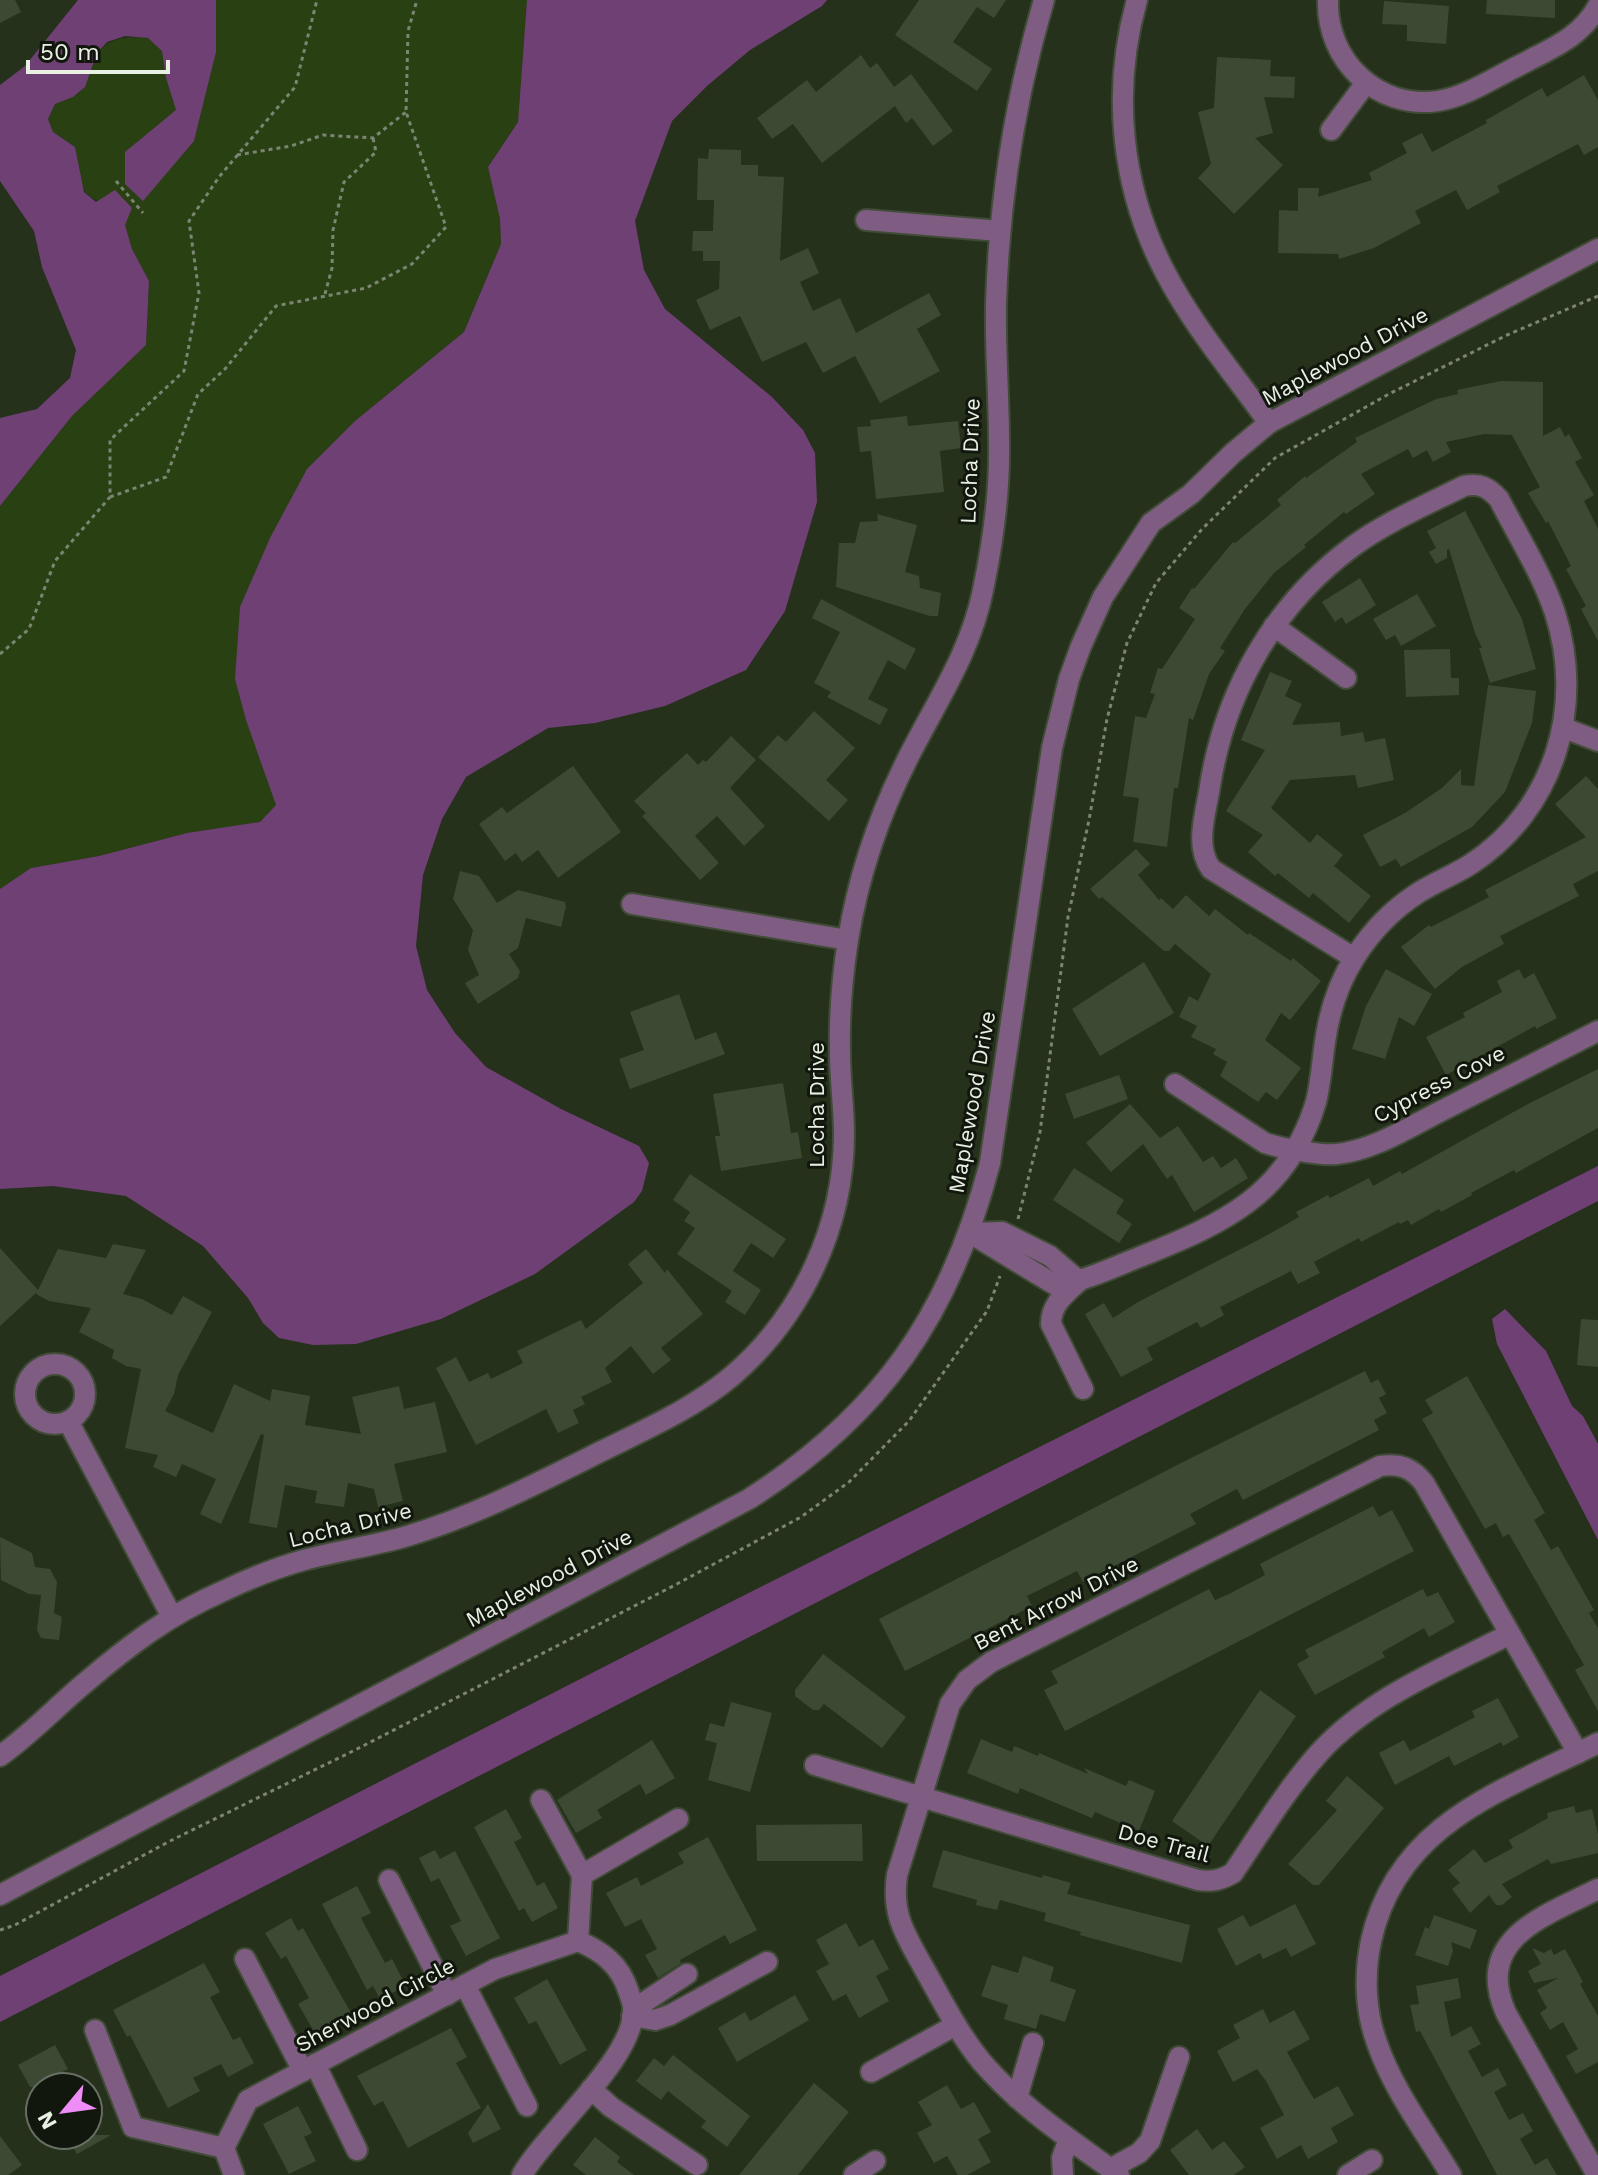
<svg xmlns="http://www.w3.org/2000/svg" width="1598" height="2175" font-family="'Work Sans',sans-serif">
  <rect width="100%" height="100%" fill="#26311c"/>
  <path fill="#294012" d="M 216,0 L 527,0 L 518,122 L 488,167 L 500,219 L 501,244 L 464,332 L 355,421 L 307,469 L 265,769 L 276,805 L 260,822 L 187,833 L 99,856 L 31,868 L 0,889 L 0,506 L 72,416 L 146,345 L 149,281 L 132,249 L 124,224 L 132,208 C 78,198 85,199 75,147 L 53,132 L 48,119 L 55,104 C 64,100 76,97 83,89 C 87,84 87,77 89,71 C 98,40 119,36 148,38 L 162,51 L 166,78 L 176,110 L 194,141 L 216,52 Z"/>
  <g fill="#6e4073">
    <polygon points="78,0 216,0 216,52 194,141 143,201 125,184 125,152 176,110 166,78 162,51 148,38 125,36 107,42 97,53 85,87 73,97 55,104 48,119 53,132 75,147 84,192 96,202 115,190 132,208 125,225 132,249 149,281 146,345 72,416 0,506 0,418 37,409 70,378 76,350 42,267 34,231 0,181 0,85 25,66"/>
    <polygon points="527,0 827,0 822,6 750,50 707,86 672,121 635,221 644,270 665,309 772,397 803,430 815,453 817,502 785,611 746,670 665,706 595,723 548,728 466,777 442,819 423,875 416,946 427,990 455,1033 486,1067 561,1109 639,1146 649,1163 642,1191 634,1202 535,1274 441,1319 356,1344 313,1345 279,1338 263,1323 248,1298 203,1246 126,1196 53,1186 0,1189 0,889 31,868 99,856 187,833 260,822 276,805 246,720 235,679 240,607 270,538 307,469 355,421 464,332 501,244 500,219 488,167 518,122"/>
    <polygon points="1598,1166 1598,1201 0,2022 0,1976 711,1612"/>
    <polygon points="1505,1309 1546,1351 1572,1406 1583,1416 1598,1444 1598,1540 1497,1344 1492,1319"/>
  </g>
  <g fill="#3c4933">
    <polygon points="0,0 15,0 21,12 0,23"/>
    <polygon points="919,0 1006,0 994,18 977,7 953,42 992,69 977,91 895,35"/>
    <polygon points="1487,0 1555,0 1555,18 1486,14"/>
    <polygon points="1384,1 1449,6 1446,44 1407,41 1407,25 1382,24"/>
    <polygon points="861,55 870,68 877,63 894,87 911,74 953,131 933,146 912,118 906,123 895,106 822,163 793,124 772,139 757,118 807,80 816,92"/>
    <polygon points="1217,57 1271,60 1270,76 1295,77 1294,98 1264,97 1273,133 1255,138 1283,165 1234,214 1198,178 1211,164 1198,112 1214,108"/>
    <polygon points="1584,75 1598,100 1598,147 1584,155 1578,144 1497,186 1500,192 1467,210 1456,190 1415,211 1421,223 1374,248 1339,259 1338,254 1278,253 1279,210 1298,211 1298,188 1319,188 1318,197 1372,180 1369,173 1407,153 1402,143 1422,133 1432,152 1487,123 1486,120 1542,88 1547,97"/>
    <polygon points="709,149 741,150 741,165 758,165 758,176 784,177 780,261 808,248 819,273 800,282 813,311 840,298 856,333 929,293 941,315 917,329 940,371 880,403 855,356 823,373 806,342 762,362 740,316 710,330 696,300 719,289 720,261 703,261 703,251 692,251 693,231 713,231 714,200 697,200 698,158 708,159"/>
    <polygon points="1501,381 1543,382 1543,436 1560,427 1565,437 1569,434 1582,458 1575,462 1594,495 1584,501 1598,529 1598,641 1581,609 1586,606 1566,569 1571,566 1548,521 1546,523 1528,493 1540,487 1512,435 1484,434 1446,442 1451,452 1433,462 1427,450 1413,458 1408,449 1361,474 1375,494 1346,514 1344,512 1304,545 1306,547 1274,573 1245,609 1220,648 1225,651 1209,674 1193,720 1189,718 1178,788 1174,788 1167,847 1133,842 1139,798 1123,796 1135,716 1146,718 1155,694 1150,693 1158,668 1162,669 1195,619 1179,608 1192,588 1194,589 1233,542 1235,543 1281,505 1277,500 1305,476 1306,478 1357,442 1355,438 1436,399 1458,394 1457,390"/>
    <polygon points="907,416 908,426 958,421 961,448 940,451 944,492 876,499 871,451 860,452 857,427 871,426 870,420"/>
    <polygon points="1465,511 1522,619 1536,669 1490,683 1479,648 1482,648 1475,633 1449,549 1447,550 1447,558 1436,564 1429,552 1436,548 1427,531"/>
    <polygon points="877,514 917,525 905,572 919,576 920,588 941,593 938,616 930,616 836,587 839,543 855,543 860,522 878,521"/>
    <polygon points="1360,578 1376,605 1346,624 1342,617 1335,622 1322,602"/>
    <polygon points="1417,594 1436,626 1401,646 1395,635 1386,640 1373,619"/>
    <polygon points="821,599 916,649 905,670 888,660 868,699 888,709 880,725 827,697 831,692 814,683 840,632 812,618"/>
    <polygon points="1450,649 1451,678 1459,678 1459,695 1406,697 1404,650"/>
    <polygon points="1270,672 1292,681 1285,696 1302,704 1292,725 1340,722 1341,736 1363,732 1365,742 1385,738 1394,780 1358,788 1355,775 1290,780 1271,808 1310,843 1317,834 1343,855 1334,866 1371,896 1349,923 1313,893 1309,898 1278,873 1275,876 1248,852 1263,835 1226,811 1265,750 1241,740"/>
    <polygon points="1488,685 1536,691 1532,723 1505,792 1472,827 1401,867 1396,859 1380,867 1363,835 1405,813 1442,788 1461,769 1461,785 1474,786"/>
    <polygon points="814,711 855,748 826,780 848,800 829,821 758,757 778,735 786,742"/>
    <polygon points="731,736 756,760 730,788 765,826 744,846 717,816 695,836 719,863 700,880 642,816 646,813 634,801 687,753 698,765 703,760 706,762"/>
    <polygon points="573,766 621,832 558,878 538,850 522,862 516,853 505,861 479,824 502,807 507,813"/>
    <polygon points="1586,776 1598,789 1598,871 1573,884 1579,896 1500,936 1504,944 1462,967 1435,989 1401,947 1429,925 1431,927 1489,897 1485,890 1586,837 1555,804"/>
    <polygon points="1136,849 1150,864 1138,875 1159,900 1161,898 1173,909 1186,895 1209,916 1215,909 1248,935 1249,933 1291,961 1293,958 1321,981 1290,1020 1281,1013 1265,1040 1301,1068 1277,1100 1266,1092 1258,1102 1220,1076 1227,1062 1213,1054 1216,1049 1191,1037 1197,1026 1179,1017 1189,996 1198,1001 1211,974 1175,944 1169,951 1164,951 1102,897 1099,899 1090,889"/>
    <polygon points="460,871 479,876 497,903 518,890 565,902 566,907 561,927 526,918 518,948 509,954 520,971 518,978 478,1004 465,983 479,975 468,950 473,930 453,899"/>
    <polygon points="1144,962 1174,1013 1100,1056 1072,1009"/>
    <polygon points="1386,969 1432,994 1414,1026 1399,1017 1385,1059 1352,1049 1366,1006"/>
    <polygon points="1519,969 1524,979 1534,973 1557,1018 1536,1029 1535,1026 1446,1075 1426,1037 1465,1017 1463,1013 1502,992 1497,981"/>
    <polygon points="679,994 695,1040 716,1032 725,1054 630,1089 619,1059 644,1050 630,1012"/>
    <polygon points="1598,1069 1598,1128 1516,1173 1514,1170 1471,1193 1472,1195 1441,1212 1439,1209 1411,1225 1408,1220 1400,1224 1399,1222 1361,1242 1359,1238 1314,1262 1320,1273 1298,1284 1291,1271 1220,1307 1224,1315 1201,1328 1197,1322 1147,1348 1153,1360 1121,1377 1085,1314 1104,1303 1113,1318 1138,1302 1262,1238 1299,1217 1296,1212 1328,1195 1330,1198 1369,1178 1373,1186 1400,1171 1402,1174 1528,1104"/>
    <polygon points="1119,1075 1128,1099 1074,1119 1065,1094"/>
    <polygon points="783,1083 791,1133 798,1132 802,1158 721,1171 715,1136 720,1136 713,1094"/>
    <polygon points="1130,1104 1160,1138 1178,1126 1203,1162 1213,1156 1221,1168 1236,1158 1248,1178 1194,1212 1172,1175 1167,1179 1143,1144 1111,1172 1086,1143"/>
    <polygon points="1074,1168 1124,1200 1116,1213 1132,1224 1119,1243 1053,1200"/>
    <polygon points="690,1174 786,1239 773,1258 751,1243 733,1271 761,1290 745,1315 725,1302 732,1291 677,1254 695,1228 684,1221 690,1212 673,1200"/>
    <polygon points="113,1244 146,1250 123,1294 142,1299 172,1315 183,1296 212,1312 178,1375 174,1394 165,1411 213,1433 234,1384 270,1401 272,1389 310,1396 305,1425 361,1434 352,1397 399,1386 404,1409 435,1402 447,1452 394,1464 403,1501 378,1507 374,1489 348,1483 344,1507 315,1503 317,1491 285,1485 277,1528 249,1523 264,1435 261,1434 221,1524 200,1514 216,1479 182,1464 176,1477 153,1467 158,1455 125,1448 141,1369 126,1366 112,1358 114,1350 79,1332 91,1308 49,1301 36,1294 37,1292 0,1326 0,1248 38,1290 58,1249 106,1258"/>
    <polygon points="646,1249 665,1273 667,1269 703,1314 661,1348 671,1360 653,1374 631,1346 605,1368 612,1382 581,1397 585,1404 573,1410 579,1423 558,1433 546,1409 476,1445 436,1368 456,1357 469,1382 488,1373 491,1379 523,1363 517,1351 581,1320 586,1329 643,1283 628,1264"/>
    <polygon points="1581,1319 1598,1320 1598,1367 1577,1365"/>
    <polygon points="1365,1371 1371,1383 1378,1379 1386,1394 1379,1398 1387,1413 1374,1420 1379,1430 1243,1500 1237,1489 1190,1514 1196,1524 1083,1582 1077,1571 1027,1596 1032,1606 905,1671 879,1619 1181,1463"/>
    <polygon points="1467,1376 1545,1513 1534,1520 1551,1550 1558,1546 1594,1610 1589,1613 1598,1628 1598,1711 1575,1670 1584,1665 1509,1534 1503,1537 1496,1523 1485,1529 1422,1419 1433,1413 1425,1400"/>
    <polygon points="1373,1506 1379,1517 1392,1510 1414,1551 1065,1731 1044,1690 1058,1683 1051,1671 1209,1589 1215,1600 1229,1594 1265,1575 1260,1564"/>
    <polygon points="0,1537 32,1553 35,1567 50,1569 57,1582 54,1613 62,1617 59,1640 41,1638 37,1630 41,1595 29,1594 1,1580"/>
    <polygon points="1423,1589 1427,1597 1438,1592 1455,1622 1429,1637 1424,1628 1382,1652 1385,1657 1315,1695 1297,1664 1309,1657 1305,1650"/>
    <polygon points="823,1654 906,1717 882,1748 824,1704 819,1710 813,1710 795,1696 795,1690"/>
    <polygon points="1260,1690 1296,1716 1208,1846 1172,1821"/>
    <polygon points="1498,1698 1519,1737 1503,1746 1501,1742 1454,1766 1449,1756 1395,1785 1379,1753 1404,1740 1410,1751 1475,1717 1472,1711"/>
    <polygon points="731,1702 772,1713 750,1792 708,1780 717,1743 705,1740 710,1723 724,1727"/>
    <polygon points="981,1739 1012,1752 1014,1746 1038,1756 1039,1753 1088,1774 1084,1768 1126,1786 1129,1780 1155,1791 1139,1831 1095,1812 1092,1818 1020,1788 1018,1794 967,1773"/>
    <polygon points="652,1740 675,1778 646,1795 640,1784 597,1810 602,1818 576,1833 557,1800"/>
    <polygon points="1347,1776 1384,1808 1319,1885 1313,1885 1288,1864 1337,1810 1326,1801"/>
    <polygon points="1574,1806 1576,1813 1592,1809 1598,1834 1598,1853 1551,1864 1548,1859 1502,1884 1512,1897 1502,1905 1496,1905 1489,1895 1470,1913 1452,1889 1460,1883 1448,1870 1474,1849 1485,1863 1513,1848 1509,1840 1548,1818 1547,1813"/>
    <polygon points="506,1809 522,1838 514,1842 537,1886 544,1882 558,1908 532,1922 524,1908 519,1911 474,1827"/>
    <polygon points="862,1824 863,1861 757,1861 756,1825"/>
    <polygon points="708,1837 757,1930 730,1944 725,1935 680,1960 681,1963 658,1978 645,1955 657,1949 641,1919 625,1927 606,1893 637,1877 641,1886 684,1863 678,1853"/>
    <polygon points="435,1850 440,1859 455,1851 500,1938 466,1956 450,1926 461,1921 439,1878 431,1882 419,1858"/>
    <polygon points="943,1850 1042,1878 1043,1875 1071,1883 1067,1894 1190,1925 1182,1963 1080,1935 1081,1932 1044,1921 1046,1913 1000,1900 997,1910 976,1905 977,1900 932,1887"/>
    <polygon points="357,1886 371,1913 361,1918 385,1963 392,1959 406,1986 380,1999 373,1986 367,1990 322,1904"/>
    <polygon points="1295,1904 1316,1944 1291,1957 1286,1948 1263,1959 1260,1953 1236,1966 1217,1929 1243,1915 1250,1927"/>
    <polygon points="1434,1915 1477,1930 1470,1949 1451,1942 1453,1951 1448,1966 1415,1955 1425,1927 1429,1929"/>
    <polygon points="291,1918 298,1931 303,1928 351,2013 315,2033 298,2004 309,1998 286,1956 281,1959 265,1933"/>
    <polygon points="846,1923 859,1947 873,1939 889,1969 876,1976 889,2001 859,2018 846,1994 833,2001 816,1971 829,1964 816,1940"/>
    <polygon points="1532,1948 1544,1953 1551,1949 1554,1955 1565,1949 1583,1982 1580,1984 1598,2016 1598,2062 1576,2074 1566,2056 1578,2049 1563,2022 1550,2030 1540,2013 1547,2008 1537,1990 1558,1978 1534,1983 1528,1971 1541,1964"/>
    <polygon points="1023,1956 1054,1967 1050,1981 1076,1990 1065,2022 1040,2014 1036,2029 1004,2019 1008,2005 981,1996 992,1965 1018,1973"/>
    <polygon points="204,1963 220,1992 210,1997 233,2040 240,2037 254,2063 228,2077 221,2064 193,2078 200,2091 168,2108 130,2035 127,2037 113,2010"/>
    <polygon points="1458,1978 1461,1998 1444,2002 1451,2037 1471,2026 1481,2044 1468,2051 1482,2077 1498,2068 1507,2085 1494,2092 1509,2120 1523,2113 1533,2131 1520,2139 1535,2165 1547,2158 1557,2175 1497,2175 1420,2031 1416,2032 1410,2005 1419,2004 1416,1986"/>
    <polygon points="547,1979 587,2050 560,2065 536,2021 529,2024 514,1998"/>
    <polygon points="795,1995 809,2020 737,2062 718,2028 745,2012 750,2021"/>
    <polygon points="1263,2009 1270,2023 1294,2010 1310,2039 1287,2052 1306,2086 1314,2099 1338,2086 1354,2115 1331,2128 1338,2142 1308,2159 1301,2145 1277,2159 1260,2128 1284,2115 1266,2081 1257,2069 1233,2082 1217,2051 1240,2038 1233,2025"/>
    <polygon points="451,2028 467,2057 456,2063 481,2108 408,2148 383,2101 374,2106 357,2076"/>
    <polygon points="55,2045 68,2069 57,2075 64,2087 30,2087 18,2065"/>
    <polygon points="673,2055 750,2116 727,2147 701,2127 706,2121 668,2091 661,2100 636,2081 654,2058 664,2066"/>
    <polygon points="814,2083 849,2112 798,2175 739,2175"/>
    <polygon points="947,2085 961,2109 974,2102 991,2132 978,2139 991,2162 967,2175 958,2175 947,2156 934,2163 917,2133 932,2125 918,2102"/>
    <polygon points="488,2104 501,2129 473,2143 468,2133"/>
    <polygon points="298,2106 312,2133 304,2137 316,2161 289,2174 263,2124"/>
    <polygon points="1197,2129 1212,2150 1224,2141 1245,2167 1234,2175 1189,2175 1170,2150"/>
    <polygon points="66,2135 111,2135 77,2154"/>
    <polygon points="0,2136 22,2165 8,2175 0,2175"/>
    <polygon points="595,2137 620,2157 617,2162 634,2175 586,2175 573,2165"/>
  </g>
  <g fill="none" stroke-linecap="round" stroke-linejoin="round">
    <defs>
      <g id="minor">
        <path d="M 1137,0 C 1111,91 1121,188 1165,272 C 1193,326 1234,374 1269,423"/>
        <path d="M 1328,0 C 1326,60 1377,110 1438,101 C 1468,96 1495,77 1522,64 C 1552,48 1581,37 1598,6"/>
        <polyline points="1331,130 1366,83"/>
        <polyline points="866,220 1000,231"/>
        <polyline points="1274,626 1346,678"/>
        <polyline points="1564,728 1598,741"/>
        <polyline points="632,904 848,940"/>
        <path d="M 1175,1084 L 1265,1143 C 1280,1148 1321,1156 1337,1154 C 1375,1150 1411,1126 1445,1109 C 1496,1083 1547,1057 1598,1031"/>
        <path d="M 970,1233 L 1057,1286 C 1087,1280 1114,1267 1142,1256 C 1225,1223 1288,1194 1316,1102 C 1321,1082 1322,1062 1325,1042 C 1329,1013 1339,982 1355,957 C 1371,932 1393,909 1418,893 C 1435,882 1454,875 1471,864 C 1555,809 1585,706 1555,613 C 1542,574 1518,536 1499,499 C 1488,487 1480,483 1464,486 C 1426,505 1386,522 1352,547 C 1274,605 1225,691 1210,786 C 1206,813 1194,845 1211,869 L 1354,958"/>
        <polyline points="970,1233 1002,1232 1050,1256 1079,1281"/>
        <path d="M 1079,1281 C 1065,1294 1051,1304 1051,1324 L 1083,1389"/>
        <circle cx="55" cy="1394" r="30"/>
        <polyline points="68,1421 171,1615"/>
        <path d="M 0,1756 C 31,1734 57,1706 86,1682 C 128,1646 169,1615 219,1593 C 246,1580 275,1568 304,1560 C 337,1551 372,1546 404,1537 C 475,1516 538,1483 604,1450 C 648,1428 694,1408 732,1376 C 802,1316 844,1226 844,1134 C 844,1107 840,1081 840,1054 C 839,1016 842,978 848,940 C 858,877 880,813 909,756 C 937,701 971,651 983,590 C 993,542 1000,491 999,442 C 999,396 995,350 996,304 C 999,202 1015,99 1044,0"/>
        <path d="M 815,1765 L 1198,1880 C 1212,1882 1221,1880 1233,1873 C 1261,1832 1286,1790 1319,1753 C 1370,1697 1444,1668 1510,1634"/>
        <polyline points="541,1800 582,1875"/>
        <polyline points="389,1880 447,1995"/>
        <path d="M 0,1895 L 749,1499 C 882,1414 950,1315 990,1163 L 1052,748 L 1069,679 L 1081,646 L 1103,597 L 1151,523 L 1191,494 L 1233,453 L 1269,423 L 1598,249"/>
        <polyline points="578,1941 582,1875 678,1819"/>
        <polyline points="245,1959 303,2071"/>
        <polyline points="465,1985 527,2106"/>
        <polyline points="634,2009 687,1974"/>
        <polyline points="632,2016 655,2020 670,2015 767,1962"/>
        <polyline points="95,2030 133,2127 224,2148"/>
        <polyline points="315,2064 357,2150"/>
        <polyline points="871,2072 956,2025"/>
        <polyline points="591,2089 611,2107 697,2165"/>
        <polyline points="1017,2098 1033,2043"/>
        <polyline points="1110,2169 1139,2153 1150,2141 1179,2057"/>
        <path d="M 234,2175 L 224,2148 L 248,2100 L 495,1969 L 578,1941 C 602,1951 620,1965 628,1990 C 630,1996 633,2003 633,2008 C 637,2056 547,2131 522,2175"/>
        <polyline points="854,2175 875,2161"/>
        <polyline points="1063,2175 1062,2158 1069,2139"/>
        <path d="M 1119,2175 C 1071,2140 1020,2107 981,2061 C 959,2034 943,2002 926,1972 C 907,1937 891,1917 897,1875 L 950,1704 L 967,1680 L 991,1662 L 1380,1466 C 1400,1463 1412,1468 1424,1483 L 1578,1753"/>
        <polyline points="1348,2175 1372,2160"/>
        <path d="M 1451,2175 C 1426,2133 1393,2090 1377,2043 C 1365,2011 1364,1974 1371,1941 C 1397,1823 1502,1791 1598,1743"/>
        <path d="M 1597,2175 L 1506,2013 C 1473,1938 1545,1916 1598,1889"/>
      </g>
    </defs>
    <use href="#minor" stroke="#414c38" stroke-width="24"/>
    <g stroke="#7b8573" stroke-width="3" stroke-dasharray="4 4" stroke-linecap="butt">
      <polyline points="237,155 291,146 323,135 373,138 406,112"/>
      <polyline points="116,181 143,213"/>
      <polyline points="325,294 332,268 333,230 344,182 376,152 373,138"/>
      <polyline points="110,497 166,477 198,394 225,369 276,306 366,288 412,264 446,227 406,112 408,31 417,0"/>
      <polyline points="0,654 29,629 55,561 110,497 110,440 184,371 199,293 189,221 219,177 295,87 317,0"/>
      <polyline points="1018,1219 1040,1132 1068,917 1089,820 1107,719 1127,643 1156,583 1202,529 1275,458 1389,394 1507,335 1598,296"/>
      <polyline points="0,1930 15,1925 170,1841 355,1750 675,1585 801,1517 849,1482 909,1421 987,1311 1000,1276"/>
    </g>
    <use href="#minor" stroke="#7f5d82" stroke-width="20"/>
  </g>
  <g text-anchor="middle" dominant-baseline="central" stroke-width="6" stroke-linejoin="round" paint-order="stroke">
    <g font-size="22" fill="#e8f0e3" stroke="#12170e">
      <text transform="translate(1345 356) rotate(-28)">Maplewood Drive</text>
      <text transform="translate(970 461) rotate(-88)">Locha Drive</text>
      <text transform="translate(1439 1084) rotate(-27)">Cypress Cove</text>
      <text transform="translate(972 1102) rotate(-80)">Maplewood Drive</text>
      <text transform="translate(816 1105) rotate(-90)">Locha Drive</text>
      <text transform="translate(350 1525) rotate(-14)">Locha Drive</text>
      <text transform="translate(549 1578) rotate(-28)">Maplewood Drive</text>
      <text transform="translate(1056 1603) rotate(-27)">Bent Arrow Drive</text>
      <text transform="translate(1164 1843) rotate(15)">Doe Trail</text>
      <text transform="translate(375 2005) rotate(-28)">Sherwood Circle</text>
    </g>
  </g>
  <g transform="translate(64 2111) rotate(241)"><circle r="38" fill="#12170e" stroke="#686e63" stroke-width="2"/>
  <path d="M0-6L14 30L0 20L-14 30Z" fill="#ee8cf8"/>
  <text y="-12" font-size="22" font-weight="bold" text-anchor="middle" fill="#e8f0e3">N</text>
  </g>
  <path d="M28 60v12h140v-12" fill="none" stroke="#e8f0e3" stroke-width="4"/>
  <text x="40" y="60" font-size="24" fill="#e8f0e3" stroke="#12170e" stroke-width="6" paint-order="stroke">50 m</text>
</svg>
